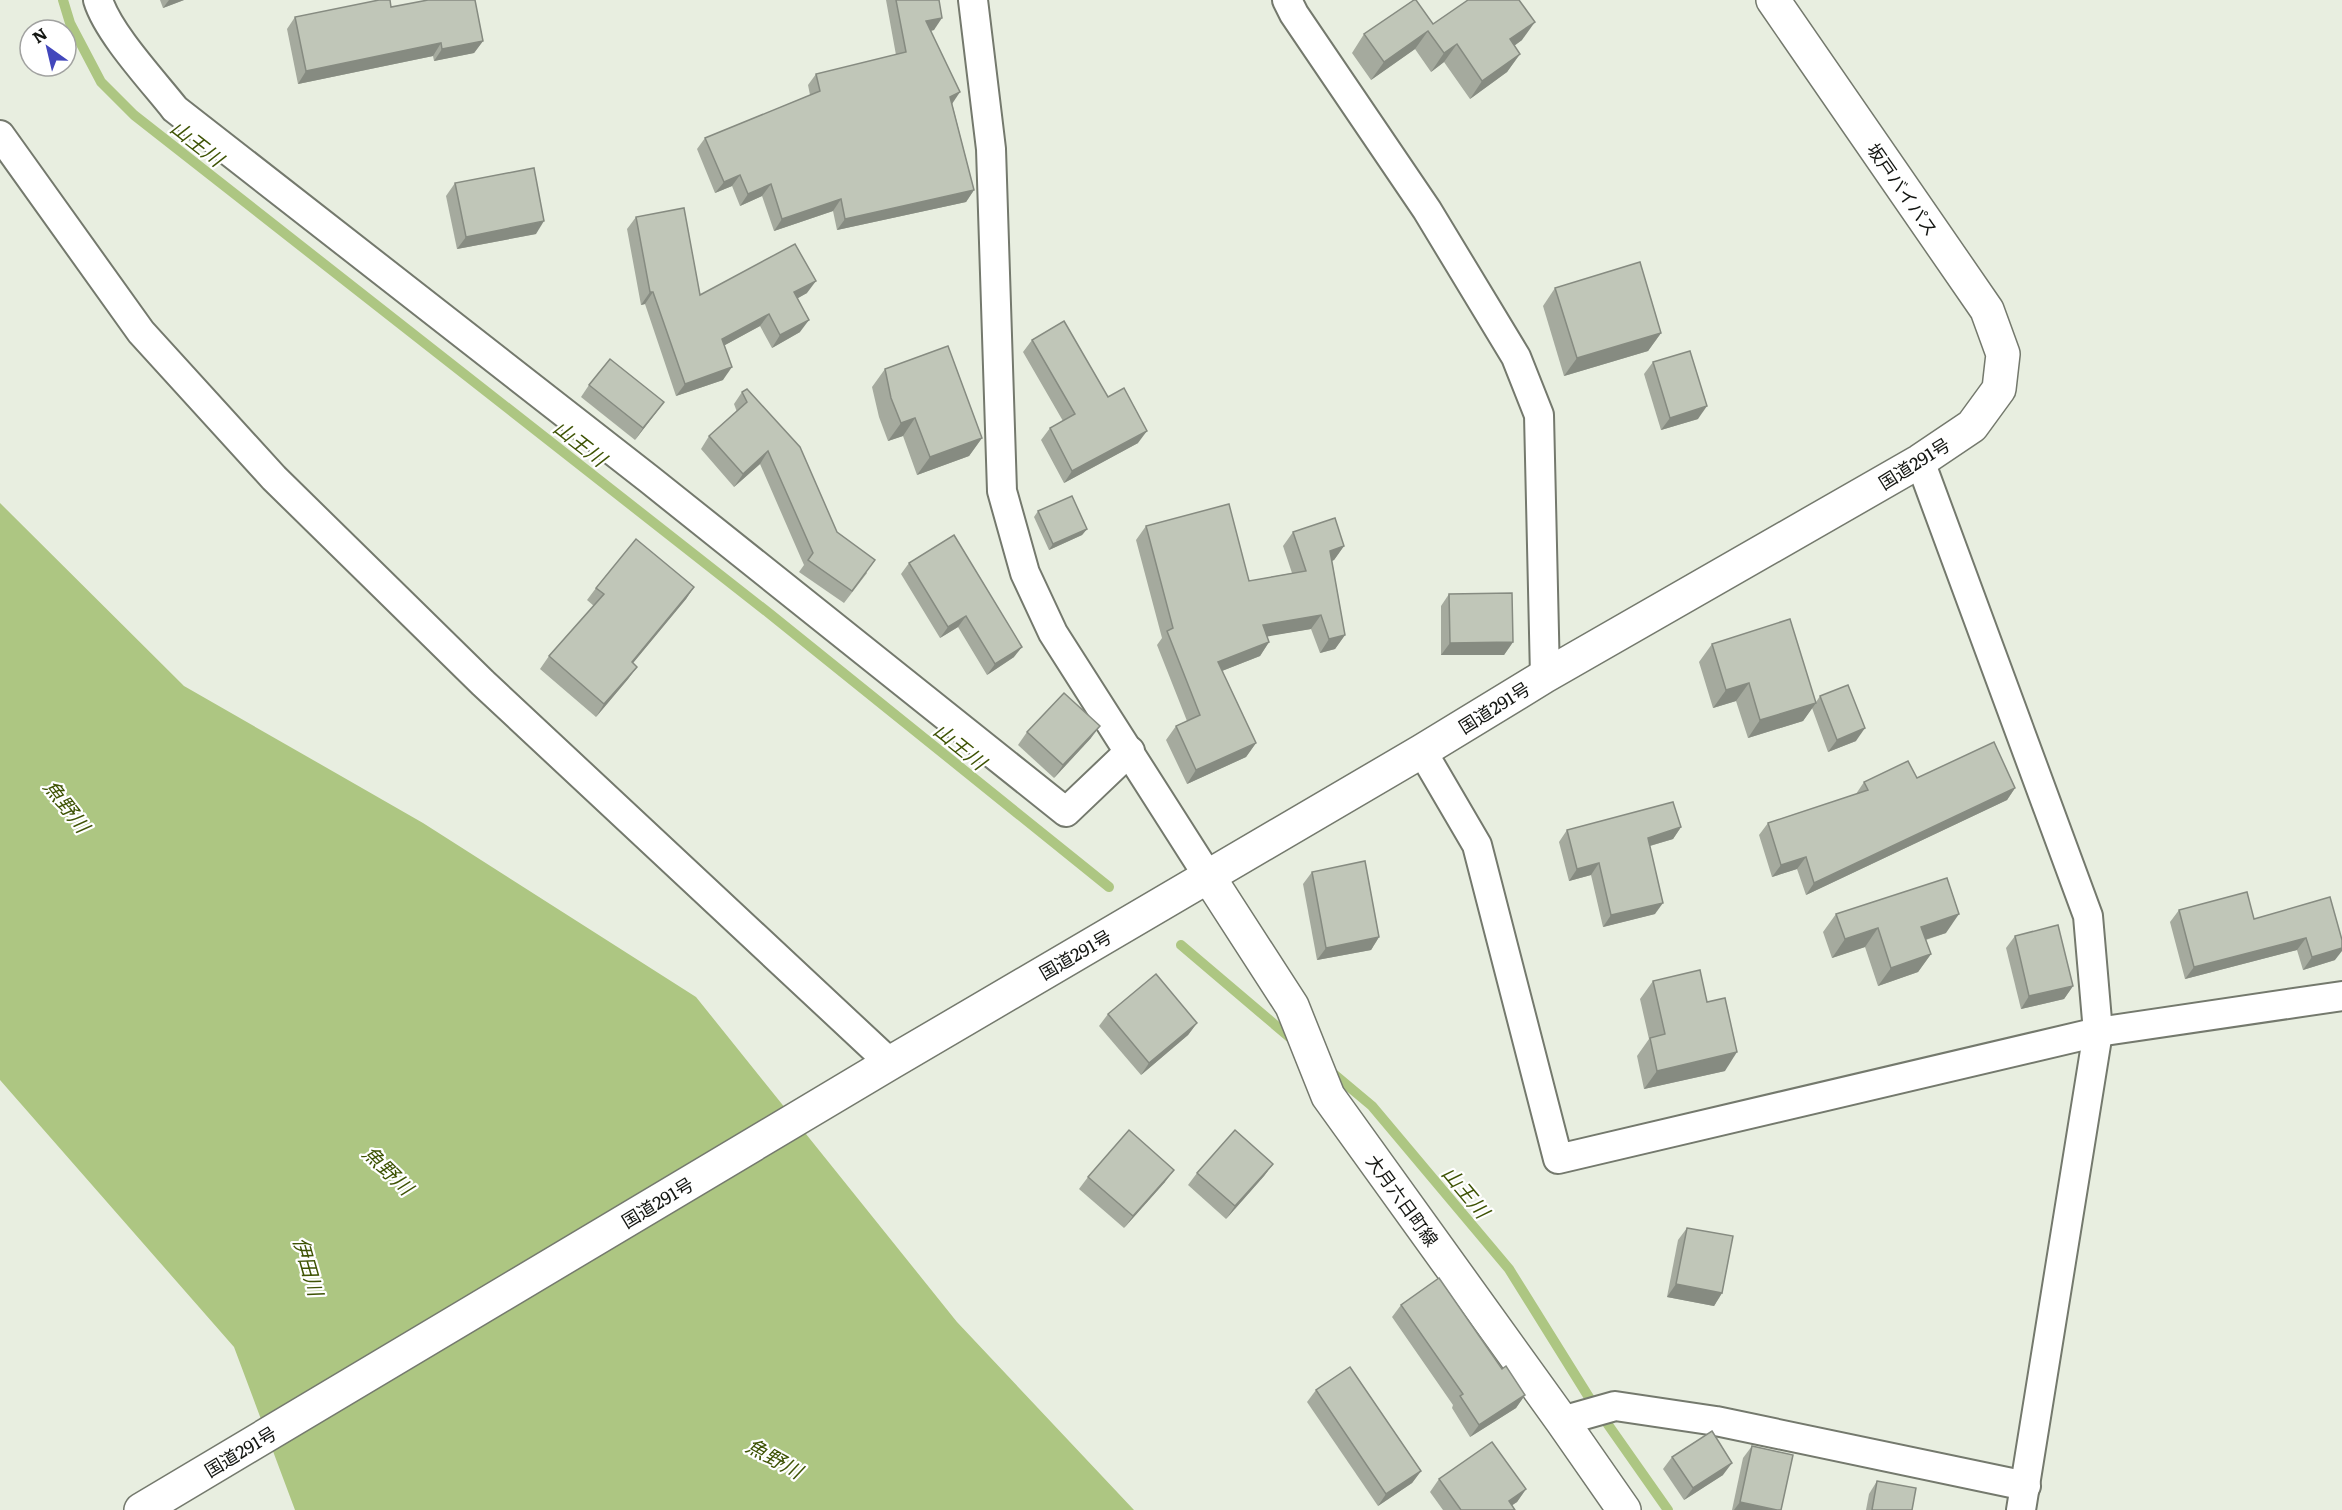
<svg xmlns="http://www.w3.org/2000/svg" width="2342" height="1510" font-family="Literata,'Noto Sans JP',serif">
  <rect width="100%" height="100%" fill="#e8eee0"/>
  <polygon fill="#adc682" points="0,503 184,686 423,823 696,997 957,1322 1134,1510 295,1510 234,1347 0,1080"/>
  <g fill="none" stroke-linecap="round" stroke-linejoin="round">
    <g stroke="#adc682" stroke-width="10">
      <polyline points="63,0 70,23 101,82 134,115 770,614 1109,887"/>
      <polyline points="1181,945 1294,1041"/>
      <polyline points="1329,1070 1372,1106 1509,1269 1590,1399 1668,1510"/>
    </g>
    <defs>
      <g id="street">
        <path d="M 98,0 C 108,33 153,81 175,109 L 649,479 L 1066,812 L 1130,751"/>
        <polyline points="973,0 991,149 1002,491 1025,573 1053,633 1208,876"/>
        <polyline points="1287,0 1294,14 1427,210 1516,357 1539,415 1545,676"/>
        <polyline points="0,135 141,332 274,478 483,683 890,1063"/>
        <polyline points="1920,461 2088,916 2098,1032 2021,1510"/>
        <polyline points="1422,751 1477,845 1558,1159 2098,1032 2342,996"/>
        <polyline points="1562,1421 1615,1406 1716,1421 2026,1486"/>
      </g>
      <polyline id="secondary" points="1208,876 1292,1006 1328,1096 1562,1421 1624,1510"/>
      <polyline id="highway" points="141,1510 890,1063 1422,751 1545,676 1920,461 1972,426 1999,389 2003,354 1987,310 1773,0"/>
    </defs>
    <use href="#street" stroke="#74796d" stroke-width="32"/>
    <use href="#secondary" stroke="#74796d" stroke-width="36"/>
    <use href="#highway" stroke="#74796d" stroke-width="36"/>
    <use href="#street" stroke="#fff" stroke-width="28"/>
    <use href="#secondary" stroke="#fff" stroke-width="33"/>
    <use href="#highway" stroke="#fff" stroke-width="33"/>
  </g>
  <g fill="#a5aa9e">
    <polygon points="160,0 184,0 163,8"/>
    <polygon points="886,0 939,0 934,30 931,31 952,103 974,190 966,202 837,230 833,211 774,231 762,196 740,206 732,186 715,193 697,149 705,138 810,95 808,85 816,74 896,55"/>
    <polygon points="391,7 483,41 474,53 434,61 433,56 298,84 287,29 295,17"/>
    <polygon points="1433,24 1522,40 1514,46 1520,54 1507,72 1470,99 1444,62 1431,72 1415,49 1371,80 1352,53 1364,34"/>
    <polygon points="455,183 536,234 457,249 446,196"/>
    <polygon points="636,217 700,295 807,293 797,298 800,332 772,348 760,326 725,345 723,380 676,396 645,304 641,305 627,229"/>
    <polygon points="1555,288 1661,333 1648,351 1564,376 1543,306"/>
    <polygon points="1032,340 1108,397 1138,443 1064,483 1041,440 1050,428 1063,421 1023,352"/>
    <polygon points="1653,362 1698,419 1661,430 1644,374"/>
    <polygon points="885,369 982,438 969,456 917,475 903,436 888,441 879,417 872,387"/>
    <polygon points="589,385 664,402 635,440 581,397"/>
    <polygon points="742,392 837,532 867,573 844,603 799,572 804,565 760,464 734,487 701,449 709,436 737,412 734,404"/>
    <polygon points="1038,511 1087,529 1082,535 1049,550 1034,517"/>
    <polygon points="1146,526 1249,581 1292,573 1283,546 1293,532 1344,546 1334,560 1332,561 1345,635 1335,649 1320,653 1311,629 1267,636 1269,642 1260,656 1222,671 1256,743 1246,757 1187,784 1166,740 1176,726 1187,721 1157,645 1162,638 1136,540"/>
    <polygon points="909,563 1014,657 987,675 958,627 940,638 901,574"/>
    <polygon points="694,587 686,599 633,663 637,667 628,679 596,717 540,669 549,656 594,606 587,600 596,588"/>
    <polygon points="1449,594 1513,642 1504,655 1441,655 1441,606"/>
    <polygon points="1712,644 1816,702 1820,696 1856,741 1828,752 1812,708 1803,721 1748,738 1736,701 1713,708 1699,662"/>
    <polygon points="1027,732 1091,738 1054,778 1018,745"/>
    <polygon points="1917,778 2015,788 2007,800 1806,895 1797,869 1772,877 1759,835 1768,823 1856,794 1864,782"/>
    <polygon points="1681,827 1673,839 1650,846 1655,914 1603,927 1591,875 1569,881 1559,842 1567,830"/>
    <polygon points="1312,872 1379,937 1371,950 1317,960 1303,884"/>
    <polygon points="2330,897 2335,960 2303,970 2297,950 2185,979 2170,922 2179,910 2254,919"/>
    <polygon points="1836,914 1946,933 1926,940 1931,954 1918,972 1878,986 1865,947 1832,958 1823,932"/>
    <polygon points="2015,936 2073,986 2064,999 2021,1009 2006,948"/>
    <polygon points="1653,981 1707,1002 1725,1071 1644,1089 1637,1056 1649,1039 1640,999"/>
    <polygon points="1108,1014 1197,1023 1188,1035 1141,1075 1099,1026"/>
    <polygon points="1273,1164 1264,1176 1226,1219 1188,1185 1197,1173"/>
    <polygon points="1088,1177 1165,1182 1124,1228 1079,1189"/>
    <polygon points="1687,1228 1722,1293 1714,1306 1667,1297 1678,1240"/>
    <polygon points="1401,1305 1502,1369 1525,1395 1516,1408 1470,1437 1452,1408 1453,1405 1392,1317"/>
    <polygon points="1316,1390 1421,1471 1412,1483 1378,1506 1307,1402"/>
    <polygon points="1752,1446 1781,1510 1732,1510 1743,1458"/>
    <polygon points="1672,1457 1723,1475 1684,1500 1663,1469"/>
    <polygon points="1439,1479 1526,1489 1517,1502 1512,1505 1515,1510 1443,1510 1430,1492"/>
    <polygon points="1877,1481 1912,1510 1866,1510 1869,1494"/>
  </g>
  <g fill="#868b81">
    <polygon points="169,0 184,0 163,8"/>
    <polygon points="942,18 934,30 918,33 926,21"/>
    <polygon points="1535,22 1522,40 1497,58 1510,39"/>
    <polygon points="1428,31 1415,49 1371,80 1384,62"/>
    <polygon points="483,41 474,53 434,61 442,49"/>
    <polygon points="441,43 433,56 298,84 306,71"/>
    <polygon points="1457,44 1444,62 1431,72 1444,53"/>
    <polygon points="1520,54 1507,72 1470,99 1482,81"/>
    <polygon points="960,92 952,104 950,97"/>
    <polygon points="740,175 732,186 715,193 724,182"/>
    <polygon points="771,184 762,196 740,206 748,194"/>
    <polygon points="974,190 966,202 837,230 845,219"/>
    <polygon points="841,199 833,211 774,231 782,219"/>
    <polygon points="544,221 536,234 457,249 466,237"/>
    <polygon points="816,281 807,293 786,305 794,292"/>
    <polygon points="650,292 653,292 645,304 641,305"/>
    <polygon points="769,314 760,326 714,351 722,339"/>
    <polygon points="809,320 800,332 772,348 780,335"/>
    <polygon points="1661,333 1648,351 1564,376 1577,358"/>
    <polygon points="732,367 723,380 676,396 685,384"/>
    <polygon points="664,402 655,414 635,440 643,428"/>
    <polygon points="1707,406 1698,419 1661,430 1670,418"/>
    <polygon points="915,418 903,436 888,441 901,423"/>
    <polygon points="1147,431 1138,443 1064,483 1072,471"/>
    <polygon points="982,438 969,456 917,475 930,457"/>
    <polygon points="768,451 760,464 734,487 743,474"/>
    <polygon points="1087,529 1082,535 1049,550 1053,544"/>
    <polygon points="1344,546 1334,560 1320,565 1330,551"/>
    <polygon points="694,587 686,599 623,675 632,662"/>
    <polygon points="1321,615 1311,629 1253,639 1263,625"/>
    <polygon points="966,616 958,627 940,638 948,627"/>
    <polygon points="1345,635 1335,649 1320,653 1329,639"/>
    <polygon points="1269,642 1260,656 1209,676 1218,662"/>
    <polygon points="1513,642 1504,655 1441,655 1450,643"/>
    <polygon points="1022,647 1014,657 987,675 995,664"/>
    <polygon points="637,667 628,679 596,717 604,704"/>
    <polygon points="1749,683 1736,701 1713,708 1726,690"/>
    <polygon points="1816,703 1803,721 1748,738 1760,720"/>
    <polygon points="1100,726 1091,738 1054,778 1063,765"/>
    <polygon points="1865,728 1856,741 1828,752 1837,740"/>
    <polygon points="1256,743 1246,757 1187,784 1196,770"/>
    <polygon points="2015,788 2007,800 1806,895 1814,883"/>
    <polygon points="1681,827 1673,839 1639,849 1648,838"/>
    <polygon points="1806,857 1797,869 1772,877 1781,865"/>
    <polygon points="1599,863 1591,875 1569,881 1577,869"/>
    <polygon points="1663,903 1655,914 1603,927 1611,915"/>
    <polygon points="1959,914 1946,933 1908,945 1921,927"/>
    <polygon points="1878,928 1865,947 1832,958 1845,939"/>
    <polygon points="1379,937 1371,950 1317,960 1326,948"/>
    <polygon points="2306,938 2297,950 2185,979 2194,967"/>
    <polygon points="2342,948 2342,951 2335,960 2303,970 2312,957"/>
    <polygon points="1931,954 1918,972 1878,986 1891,968"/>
    <polygon points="2073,986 2064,999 2021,1009 2029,996"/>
    <polygon points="1197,1023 1188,1035 1141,1075 1149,1063"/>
    <polygon points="1737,1052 1725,1071 1644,1089 1657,1071"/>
    <polygon points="1273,1164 1264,1176 1226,1219 1235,1206"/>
    <polygon points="1174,1170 1165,1182 1124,1228 1133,1216"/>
    <polygon points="1676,1284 1722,1293 1714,1306 1667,1297"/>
    <polygon points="1525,1395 1516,1408 1470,1437 1479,1425"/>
    <polygon points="1732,1463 1723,1475 1684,1500 1693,1488"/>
    <polygon points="1421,1471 1412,1483 1378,1506 1386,1494"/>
    <polygon points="1526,1489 1517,1502 1505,1510 1509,1501"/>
    <polygon points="1740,1502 1777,1510 1734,1510"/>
  </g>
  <g fill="#c0c6b8" stroke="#868b81" stroke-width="1.5">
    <polygon points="379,0 390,0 391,7 428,0 475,0 483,41 442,49 441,43 306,71 295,17"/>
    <polygon points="896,0 939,0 942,18 926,21 960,92 950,97 974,190 845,219 841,199 782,219 771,184 748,194 740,175 724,182 705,138 820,91 816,74 906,52"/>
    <polygon points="1414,0 1416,0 1433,24 1468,0 1519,0 1535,22 1510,39 1520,54 1482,81 1457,44 1444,53 1428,31 1384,62 1364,34"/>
    <polygon points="534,168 544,221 466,237 455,183"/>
    <polygon points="684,208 700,295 795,244 816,281 794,292 809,320 780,335 769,314 722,339 732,367 685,384 653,292 650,292 636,217"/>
    <polygon points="1640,262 1661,333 1577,358 1555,288"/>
    <polygon points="1064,321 1108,397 1124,388 1147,431 1072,471 1050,428 1075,414 1032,340"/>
    <polygon points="948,346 982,438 930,457 915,418 901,423 891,398 885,369"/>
    <polygon points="1690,351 1707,406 1670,418 1653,362"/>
    <polygon points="610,359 664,402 643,428 589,385"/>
    <polygon points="747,389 800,447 837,532 875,560 852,591 808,560 813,553 768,451 743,474 709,436 747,402 742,392"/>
    <polygon points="1072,496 1087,529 1053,544 1038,511"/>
    <polygon points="1229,504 1249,581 1306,571 1293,532 1335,518 1344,546 1330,551 1345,635 1329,639 1321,615 1263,625 1269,642 1218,662 1256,743 1196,770 1176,726 1200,715 1167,631 1173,628 1146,526"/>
    <polygon points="954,535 1022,647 995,664 966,616 948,627 909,563"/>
    <polygon points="636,539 694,587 632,662 637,667 604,704 549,656 604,594 596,588"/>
    <polygon points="1512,593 1513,642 1450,643 1449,594"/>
    <polygon points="1790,619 1816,703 1760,720 1749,683 1726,690 1712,644"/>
    <polygon points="1848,685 1865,728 1837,740 1820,696"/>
    <polygon points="1064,693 1100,726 1063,765 1027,732"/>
    <polygon points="1994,742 2015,788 1814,883 1806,857 1781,865 1768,823 1868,790 1864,782 1908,761 1917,778"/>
    <polygon points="1673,802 1681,827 1648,838 1663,903 1611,915 1599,863 1577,869 1567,830"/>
    <polygon points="1365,861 1379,937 1326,948 1312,872"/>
    <polygon points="1947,878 1959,914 1921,927 1931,954 1891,968 1878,928 1845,939 1836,914"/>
    <polygon points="2247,892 2254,919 2330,897 2342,940 2342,948 2312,957 2306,938 2194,967 2179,910"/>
    <polygon points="2058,925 2073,986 2029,996 2015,936"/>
    <polygon points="1700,970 1707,1002 1725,998 1737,1052 1657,1071 1650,1038 1665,1034 1653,981"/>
    <polygon points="1156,974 1197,1023 1149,1063 1108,1014"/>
    <polygon points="1129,1130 1174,1170 1133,1216 1088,1177"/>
    <polygon points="1235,1130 1273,1164 1235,1206 1197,1173"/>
    <polygon points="1687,1228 1733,1236 1722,1293 1676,1284"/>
    <polygon points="1439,1278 1502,1369 1506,1366 1525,1395 1479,1425 1460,1396 1463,1394 1401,1305"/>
    <polygon points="1350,1367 1421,1471 1386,1494 1316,1390"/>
    <polygon points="1712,1431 1732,1463 1693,1488 1672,1457"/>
    <polygon points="1492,1442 1526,1489 1509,1501 1515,1510 1461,1510 1439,1479"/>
    <polygon points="1752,1446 1793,1455 1781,1510 1777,1510 1740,1502"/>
    <polygon points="1877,1481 1916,1488 1912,1510 1872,1510"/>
  </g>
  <g text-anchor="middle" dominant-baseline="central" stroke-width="4.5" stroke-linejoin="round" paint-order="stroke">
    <g font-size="18" fill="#141612" stroke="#fff">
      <text transform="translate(1903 189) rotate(55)">坂戸バイパス</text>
      <text transform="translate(1914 463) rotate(-32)">国道291号</text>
      <text transform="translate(1494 707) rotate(-32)">国道291号</text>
      <text transform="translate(1075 954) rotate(-30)">国道291号</text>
      <text transform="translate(1403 1200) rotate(54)">大月六日町線</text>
      <text transform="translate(657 1202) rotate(-31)">国道291号</text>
      <text transform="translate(240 1451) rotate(-31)">国道291号</text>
    </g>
    <g font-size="20" font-style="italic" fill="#3e5304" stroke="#fff">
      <text transform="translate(198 142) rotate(38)">山王川</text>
      <text transform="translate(581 442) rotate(38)">山王川</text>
      <text transform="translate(961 745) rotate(39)">山王川</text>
      <text transform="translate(68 805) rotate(52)">魚野川</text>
      <text transform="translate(389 1169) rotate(44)">魚野川</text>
      <text transform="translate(1467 1191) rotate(50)">山王川</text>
      <text transform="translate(310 1266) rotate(74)">伊田川</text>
      <text transform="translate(775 1457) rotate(29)">魚野川</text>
    </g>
  </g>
  <g transform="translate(48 48) rotate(326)"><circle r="28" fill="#ffffff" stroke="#a1a2a0" stroke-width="1.5"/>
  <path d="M0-4.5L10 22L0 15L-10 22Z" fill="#4247bc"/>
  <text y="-9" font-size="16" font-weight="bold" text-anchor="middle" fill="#141612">N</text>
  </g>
</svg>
